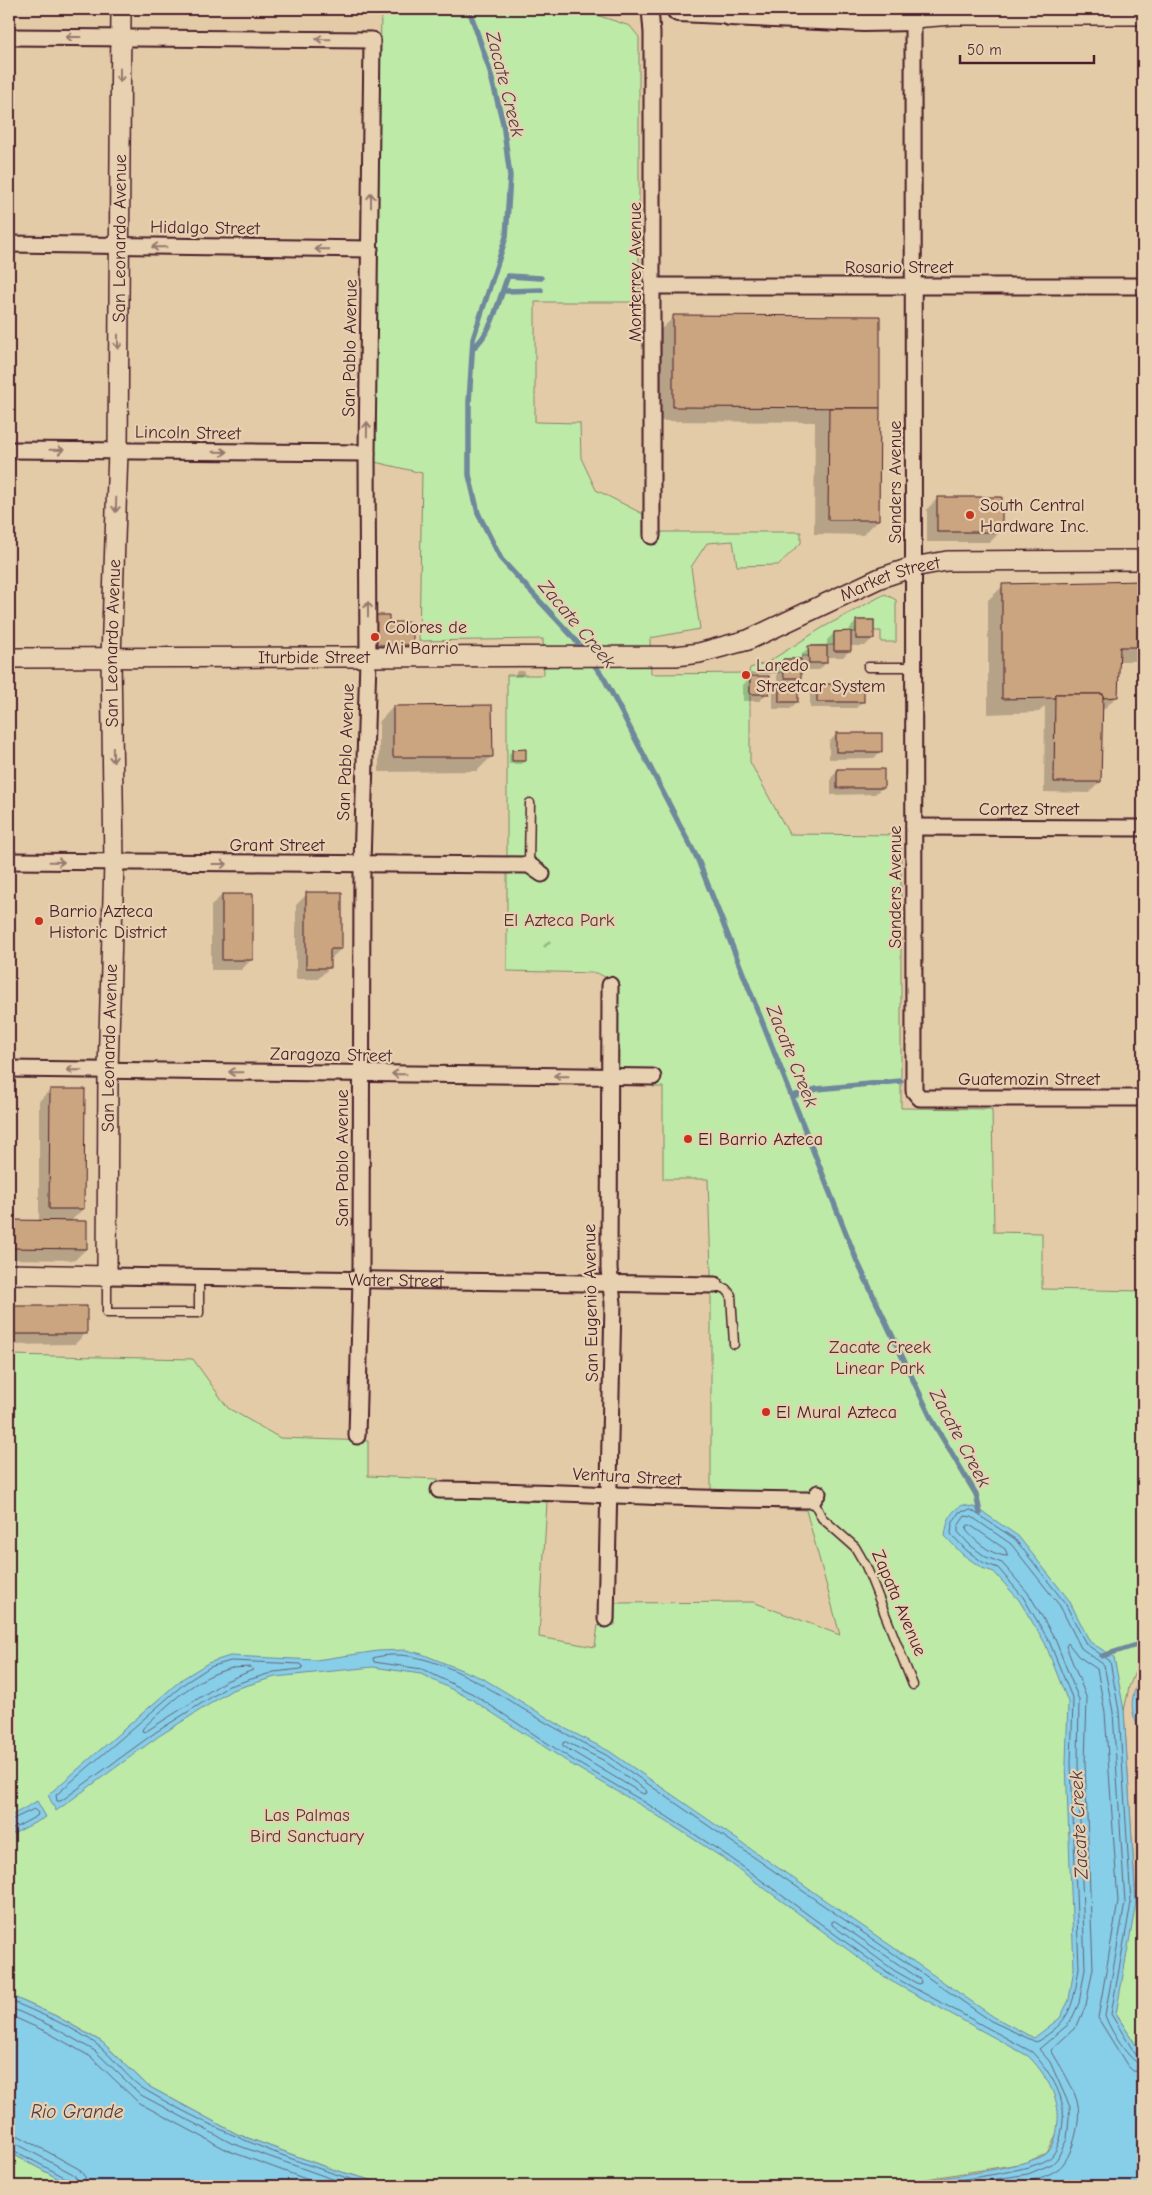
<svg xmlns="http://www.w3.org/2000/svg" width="1152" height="2195" font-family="'Comic Neue',sans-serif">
  <rect width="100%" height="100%" fill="#e4cba8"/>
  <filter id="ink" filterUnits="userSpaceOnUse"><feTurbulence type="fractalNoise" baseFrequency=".02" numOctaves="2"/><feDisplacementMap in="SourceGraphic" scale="10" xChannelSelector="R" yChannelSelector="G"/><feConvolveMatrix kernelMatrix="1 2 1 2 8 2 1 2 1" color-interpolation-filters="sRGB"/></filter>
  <g filter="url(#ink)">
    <g fill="#bdeaa7" stroke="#848469">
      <polygon points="381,9 578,9 630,26 639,37 639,302 535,302 535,422 580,423 581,458 596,490 643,514 643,534 661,534 662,532 801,532 801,543 778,565 737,566 733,541 707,543 691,567 700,629 650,638 651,674 749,673 750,668 768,662 822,628 885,594 896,600 896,642 881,642 881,631 874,631 874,620 857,620 856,632 834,632 834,645 809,646 809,656 802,656 801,659 784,659 784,672 750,674 750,762 789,834 901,835 901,1108 992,1109 994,1232 1042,1233 1042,1289 1143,1291 1143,1668 1135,1672 1129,1687 1124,1711 1136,1903 1143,1907 1143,2056 1116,2014 1047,2153 1025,2163 883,2186 392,2186 331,2169 237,2134 148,2086 102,2042 56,2016 9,1995 9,1355 193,1359 228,1408 280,1438 368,1441 368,1476 438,1479 438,1497 547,1502 539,1637 595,1647 598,1625 615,1625 615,1603 753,1602 840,1635 806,1510 711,1506 711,1271 708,1179 663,1179 663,1087 653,1087 653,1070 617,1070 615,982 597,973 507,971 507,675 544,675 543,639 419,641 422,473 375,462"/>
      <polygon points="9,2152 72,2186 9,2186"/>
    </g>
    <g fill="#87cee8" stroke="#6f889c">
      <path d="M 963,1505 L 977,1508 L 1018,1536 L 1069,1600 L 1090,1642 L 1114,1657 L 1124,1710 L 1136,1903 L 1116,2014 L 1143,2056 L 1143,2186 L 883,2186 C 910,2182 1035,2168 1048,2152 C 1056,2143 1057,2131 1058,2120 C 1060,2098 1044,2071 1028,2056 L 889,1980 L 726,1860 L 644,1807 L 574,1766 L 471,1699 L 421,1674 L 373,1667 L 275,1677 L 232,1690 L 159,1736 L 56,1811 L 48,1795 L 182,1679 L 208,1663 L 230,1656 L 316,1660 L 378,1651 L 406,1650 L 422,1654 L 484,1679 L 566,1729 L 609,1751 L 994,2017 L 1034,2038 L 1060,2018 L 1069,2000 L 1074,1968 L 1066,1763 L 1068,1702 L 1045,1643 L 1019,1600 L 994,1572 L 982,1568 L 962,1554 L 945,1536 C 947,1522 950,1510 963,1505 Z"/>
      <path d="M 1143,1676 L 1143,1734 C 1129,1715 1128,1695 1143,1676 Z"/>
      <polygon points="37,1801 46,1817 9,1836 9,1817"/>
      <polygon points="9,1995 56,2016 102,2042 148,2086 237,2134 331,2169 392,2186 72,2186 9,2152"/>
    </g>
    <g fill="#0003">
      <polygon points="674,317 879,317 878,520 863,535 814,534 815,422 659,421 659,331"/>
      <polygon points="938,498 1001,531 990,542 927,542 927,509"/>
      <polygon points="1143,582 1143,657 1139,661 1118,661 1117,696 1102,711 1100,782 1089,793 1044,792 1045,706 1039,712 988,714 988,600 1003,586"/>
      <polygon points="857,621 873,638 865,646 850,646 850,650 843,657 826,657 826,663 819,670 800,670 800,677 792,686 797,702 790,709 773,709 773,693 781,685 777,685 777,667 784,660 802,660 802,654 809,647 827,647 827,640 834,633 850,633 850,628"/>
      <polygon points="388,623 412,644 405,651 368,651"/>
      <polygon points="517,671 524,671 524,674 521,677 514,677"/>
      <polygon points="750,678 767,693 760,701 743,701 743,685"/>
      <polygon points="817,685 863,701 856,708 810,708 810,693"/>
      <polygon points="393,707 491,757 477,771 379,772 379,722"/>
      <polygon points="836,735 881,751 874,758 829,759 829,742"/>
      <polygon points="512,751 525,760 522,764 509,764 509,754"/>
      <polygon points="838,770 883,787 875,794 831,795 831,778"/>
      <polygon points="307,894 341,949 329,960 329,968 318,979 296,979 296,905"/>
      <polygon points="222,895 252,959 241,970 211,970 211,906"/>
      <polygon points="543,914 547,915 547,919 540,922"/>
      <polygon points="549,940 551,942 545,948 543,946"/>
      <polygon points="50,1090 83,1209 70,1222 86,1249 75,1260 9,1259 9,1221 39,1221 39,1101"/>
      <polygon points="86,1307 86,1333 75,1344 9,1345 9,1308"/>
    </g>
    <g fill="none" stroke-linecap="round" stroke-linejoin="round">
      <g stroke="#626577" stroke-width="1">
        <path d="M 970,1525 L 1005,1549 L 1008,1556 C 992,1556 975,1541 966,1530 L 967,1526 Z"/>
        <polygon points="231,1661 301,1664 303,1667 301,1669 274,1672 229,1686 156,1732 61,1801 57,1801 56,1795 185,1683 210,1667"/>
        <path d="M 232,1668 L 251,1667 L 253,1670 L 226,1681 L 145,1732 L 142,1731 L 143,1728 C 170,1703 195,1677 232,1668 Z"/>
        <polygon points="566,1742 603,1760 646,1790 647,1793 643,1794 563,1746 563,1743"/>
        <polyline points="9,1821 34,1809 38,1813 37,1816 9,1831"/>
        <polygon points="835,1921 920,1979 921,1983 918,1984 895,1971 832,1925 832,1922"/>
        <path d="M 9,2000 C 38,2013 75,2027 100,2047 C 116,2060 129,2081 147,2091 C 219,2133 295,2163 374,2186"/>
        <polyline points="9,2007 51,2026 95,2051 141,2095 231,2143 352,2186"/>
        <polyline points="9,2015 47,2032 91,2057 139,2103 229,2151 325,2186"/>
        <polyline points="9,2134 19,2136 79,2169 85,2177 87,2186"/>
        <polyline points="9,2142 15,2143 73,2174 78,2180 79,2186"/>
        <polyline points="9,2148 70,2180 73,2186"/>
        <path d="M 914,2186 C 938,2182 1039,2172 1052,2156 C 1060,2145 1062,2132 1063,2120 C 1066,2096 1048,2069 1032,2052 L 892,1976 L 728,1856 L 646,1803 L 576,1762 L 473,1694 L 422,1669 L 374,1662 L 373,1658 C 426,1642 495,1693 538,1718 C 560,1731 583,1743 606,1755 L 991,2021 L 1036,2042 C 1071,2022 1073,2006 1079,1968 L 1071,1763 L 1073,1700 L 1049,1641 L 1023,1597 L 998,1568 L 984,1563 L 966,1550 L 951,1534 L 952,1524 L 959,1512 L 971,1510 L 1015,1539 L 1065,1603 L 1086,1644 L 1110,1661 L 1119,1711 L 1131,1903 L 1111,2014 L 1134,2052 L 1138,2057 L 1143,2059"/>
        <path d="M 953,2186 L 1028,2174 L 1052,2164 L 1057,2159 L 1067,2139 L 1070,2107 L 1050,2062 L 1039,2049 L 1070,2023 L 1079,2003 L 1085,1969 L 1078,1763 L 1079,1700 L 1055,1639 L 1029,1594 L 1002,1563 L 986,1557 L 970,1545 L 958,1532 L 958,1526 L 965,1516 L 972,1517 L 1011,1544 L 1060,1606 L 1081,1648 L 1104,1665 L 1113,1712 L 1125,1903 L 1105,2015 C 1109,2028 1130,2064 1143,2065"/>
        <path d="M 1000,2186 C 1019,2183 1041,2181 1058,2169 C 1072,2159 1081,2122 1078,2105 C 1075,2089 1059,2064 1051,2050 L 1077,2026 L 1086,2005 L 1093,1968 L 1085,1763 L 1087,1699 L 1066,1646 L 1068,1643 L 1078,1656 L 1097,1669 L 1105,1713 L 1118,1902 L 1098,2018 L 1127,2065 L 1133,2071 L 1143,2072"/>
      </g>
      <g stroke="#6f889c" stroke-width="5.5">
        <polyline points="469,9 489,68 503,123 510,176 506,237 473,339 469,402 469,475 478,513 501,559 572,636 585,652"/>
        <polyline points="505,291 541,290"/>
        <path d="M 473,348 C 493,332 499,298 508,276 L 541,278"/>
        <polyline points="590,659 604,678 698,860 857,1261 933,1422 976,1494 980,1513"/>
        <polyline points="793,1096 817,1089 901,1081"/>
        <polyline points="1102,1656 1143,1643"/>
      </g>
    </g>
    <g fill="#caa580" stroke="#4a1f2b">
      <polygon points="673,315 880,316 880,408 673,407"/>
      <polygon points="829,408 880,408 879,520 828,520"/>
      <rect x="937" y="497" width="65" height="35"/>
      <polygon points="1143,581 1143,647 1120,647 1118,697 1103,698 1103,694 1055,694 1055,698 1002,699 1002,584"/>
      <polygon points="374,615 389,615 389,622 413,622 413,645 374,645"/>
      <rect x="856" y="620" width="18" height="19"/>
      <polygon points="851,631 851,651 834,651 834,632"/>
      <polygon points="808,646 827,646 827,663 809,663"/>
      <polygon points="783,659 801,659 801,678 784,678"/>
      <rect x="750" y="676" width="19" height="18"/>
      <rect x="817" y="684" width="47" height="18"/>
      <rect x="779" y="685" width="19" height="17"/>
      <polygon points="1055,694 1103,694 1101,782 1054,782"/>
      <polygon points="492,705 493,757 393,757 393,706"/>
      <rect x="836" y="733" width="46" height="19"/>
      <polygon points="526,749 526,761 512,761 512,750"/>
      <rect x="837" y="769" width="47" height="19"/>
      <polygon points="306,892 342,892 342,949 330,949 330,968 306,968"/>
      <rect x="222" y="894" width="31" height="66"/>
      <polygon points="50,1089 85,1089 84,1209 49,1209"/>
      <polygon points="9,1220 87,1221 87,1249 9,1248"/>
      <rect x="9" y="1306" width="78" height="28"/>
    </g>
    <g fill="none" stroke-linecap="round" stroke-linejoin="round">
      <defs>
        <g id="service">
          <polyline points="868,667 914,667"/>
          <polyline points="529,865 530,803"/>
          <polyline points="107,1276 107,1313 199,1313 199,1277"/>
          <polyline points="715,1285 726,1289 731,1295 734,1344"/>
          <polyline points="813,1500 822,1518 855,1547 866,1566 913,1685"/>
        </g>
        <g id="minor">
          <polyline points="650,9 652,33 652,536"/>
          <polyline points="913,18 914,1091 920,1098 1143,1098"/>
          <polyline points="9,37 372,40 367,453 368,658 362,864 361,1278 357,1436"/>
          <polyline points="9,244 370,249"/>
          <polyline points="654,286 1143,286"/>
          <polyline points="9,450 367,453"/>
          <polyline points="914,827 1143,828"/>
          <polyline points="9,861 529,865 542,874"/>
          <polyline points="9,1069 653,1077"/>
          <path id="s1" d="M 107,1276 L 715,1285"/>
          <path d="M 439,1490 C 564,1491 688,1500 813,1500 L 818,1493"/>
          <polyline points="606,1619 613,1303 609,1269 610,985"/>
        </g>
        <g id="tertiary">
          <polyline points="913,18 952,15 1143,15"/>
          <path id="s2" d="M 9,658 L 676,656 L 699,653 L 748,640 L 880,578 L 913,567 L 947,561 L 1143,560"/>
          <path id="s3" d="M 9,1274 L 107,1276 L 108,1071 L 114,863 L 111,658 L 118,451 L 121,9"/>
        </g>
        <g id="primary">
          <polyline points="679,9 744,12"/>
          <polyline points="730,13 864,19 913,18"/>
        </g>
      </defs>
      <use href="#service" stroke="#4a1f2b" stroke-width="11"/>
      <use href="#minor" stroke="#4a1f2b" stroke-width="19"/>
      <use href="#tertiary" stroke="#4a1f2b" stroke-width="22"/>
      <use href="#primary" stroke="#4a1f2b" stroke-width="28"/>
      <use href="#service" stroke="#e7d1b0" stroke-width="8"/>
      <use href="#minor" stroke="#e7d1b0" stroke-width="15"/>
      <use href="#tertiary" stroke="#e7d1b0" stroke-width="19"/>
      <use href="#primary" stroke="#e7d1b0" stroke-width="24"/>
    </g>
    <defs><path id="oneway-shaft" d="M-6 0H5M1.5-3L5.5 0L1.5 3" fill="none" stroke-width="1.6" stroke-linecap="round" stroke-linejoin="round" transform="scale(1.25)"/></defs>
    <g stroke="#98786e">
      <use href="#oneway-shaft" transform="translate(73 37) rotate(180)"/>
      <use href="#oneway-shaft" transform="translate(323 39) rotate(-179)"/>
      <use href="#oneway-shaft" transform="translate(120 75) rotate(90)"/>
      <use href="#oneway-shaft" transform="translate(371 200) rotate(-90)"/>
      <use href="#oneway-shaft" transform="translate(159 247) rotate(-179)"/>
      <use href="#oneway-shaft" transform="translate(322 249) rotate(-179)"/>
      <use href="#oneway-shaft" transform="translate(118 342) rotate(90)"/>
      <use href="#oneway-shaft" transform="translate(367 429) rotate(-89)"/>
      <use href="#oneway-shaft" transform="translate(57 450) rotate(1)"/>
      <use href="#oneway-shaft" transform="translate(220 452) rotate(1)"/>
      <use href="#oneway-shaft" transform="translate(116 505) rotate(92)"/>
      <use href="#oneway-shaft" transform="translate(368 609) rotate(-90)"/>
      <use href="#oneway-shaft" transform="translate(113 755) rotate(89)"/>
      <use href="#oneway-shaft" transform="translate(57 862) rotate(1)"/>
      <use href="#oneway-shaft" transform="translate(220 864)"/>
      <use href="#oneway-shaft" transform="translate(74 1070) rotate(-179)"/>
      <use href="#oneway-shaft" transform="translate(236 1072) rotate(-179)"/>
      <use href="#oneway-shaft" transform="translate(399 1074) rotate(-179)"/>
      <use href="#oneway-shaft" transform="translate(561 1076) rotate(-179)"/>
    </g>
  </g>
  <g fill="#c8321e" stroke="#e7d1b0" stroke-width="2">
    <circle cx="970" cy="515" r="5"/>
    <circle cx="375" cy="637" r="5"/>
    <circle cx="746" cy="675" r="5"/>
    <circle cx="39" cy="921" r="5"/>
    <circle cx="688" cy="1139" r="5"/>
    <circle cx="766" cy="1412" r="5"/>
  </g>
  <g text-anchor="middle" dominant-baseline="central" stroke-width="4.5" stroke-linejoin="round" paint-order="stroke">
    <g font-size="18" fill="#4a1f2b" stroke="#e7d1b0">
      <text transform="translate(205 228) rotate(1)">Hidalgo Street</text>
      <text stroke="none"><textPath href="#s3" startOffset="1136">San Leonardo Avenue</textPath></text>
      <text x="899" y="267">Rosario Street</text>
      <text transform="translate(635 272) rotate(-90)">Monterrey Avenue</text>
      <text transform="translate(350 348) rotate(-89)">San Pablo Avenue</text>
      <text transform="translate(188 433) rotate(1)">Lincoln Street</text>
      <text transform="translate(895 482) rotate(-90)">Sanders Avenue</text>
      <text stroke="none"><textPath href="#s2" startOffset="896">Market Street</textPath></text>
      <text stroke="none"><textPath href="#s3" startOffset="731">San Leonardo Avenue</textPath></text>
      <text stroke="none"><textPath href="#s2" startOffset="305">Iturbide Street</textPath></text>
      <text transform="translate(346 752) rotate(-88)">San Pablo Avenue</text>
      <text x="1029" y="809">Cortez Street</text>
      <text x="277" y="845">Grant Street</text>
      <text transform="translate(895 887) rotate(-90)">Sanders Avenue</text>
      <text stroke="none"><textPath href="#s3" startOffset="326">San Leonardo Avenue</textPath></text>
      <text transform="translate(331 1055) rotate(1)">Zaragoza Street</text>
      <text x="1029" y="1079">Guatemozin Street</text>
      <text transform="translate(342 1158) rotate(-90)">San Pablo Avenue</text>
      <text stroke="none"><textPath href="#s1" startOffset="289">Water Street</textPath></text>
      <text transform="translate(591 1303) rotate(-91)">San Eugenio Avenue</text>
      <text transform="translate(627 1477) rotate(3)">Ventura Street</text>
      <text transform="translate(899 1603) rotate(67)">Zapata Avenue</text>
    </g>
    <g font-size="18" fill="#4a1f2b" stroke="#e7d1b0" text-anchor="start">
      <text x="980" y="505">South Central<tspan x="980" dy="21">Hardware Inc.</tspan></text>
      <text x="385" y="627">Colores de<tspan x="385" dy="21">Mi Barrio</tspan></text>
      <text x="756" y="665">Laredo<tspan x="756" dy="21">Streetcar System</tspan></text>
      <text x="49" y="911">Barrio Azteca<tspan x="49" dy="21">Historic District</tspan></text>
      <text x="698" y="1139">El Barrio Azteca</text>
      <text x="776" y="1412">El Mural Azteca</text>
    </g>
    <g font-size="18" fill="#563337" stroke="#e7d1b0">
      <text x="559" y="920">El Azteca Park</text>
      <text x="880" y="1347">Zacate Creek<tspan x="880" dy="21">Linear Park</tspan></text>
      <text x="307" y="1815">Las Palmas<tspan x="307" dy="21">Bird Sanctuary</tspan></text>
    </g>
    <g font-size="19" font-style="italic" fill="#533947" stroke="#e7d1b0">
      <text transform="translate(505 84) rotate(76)">Zacate Creek</text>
      <text transform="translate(577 624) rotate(50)">Zacate Creek</text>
      <text transform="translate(792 1056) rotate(68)">Zacate Creek</text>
      <text transform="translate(960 1438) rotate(62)">Zacate Creek</text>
      <text transform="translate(1079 1825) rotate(-93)">Zacate Creek</text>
      <text x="77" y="2112">Rio Grande</text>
    </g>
  </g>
  <rect width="1152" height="2195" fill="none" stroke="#e7d1b0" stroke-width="30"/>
  <rect x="15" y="15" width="1122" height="2165" fill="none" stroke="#4a1f2b" stroke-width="2" filter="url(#ink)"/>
  <path d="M960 55v8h134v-8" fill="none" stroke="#4a1f2b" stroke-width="2.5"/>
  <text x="967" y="55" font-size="15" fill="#4a1f2b" stroke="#e7d1b0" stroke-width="4" paint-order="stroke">50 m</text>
</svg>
